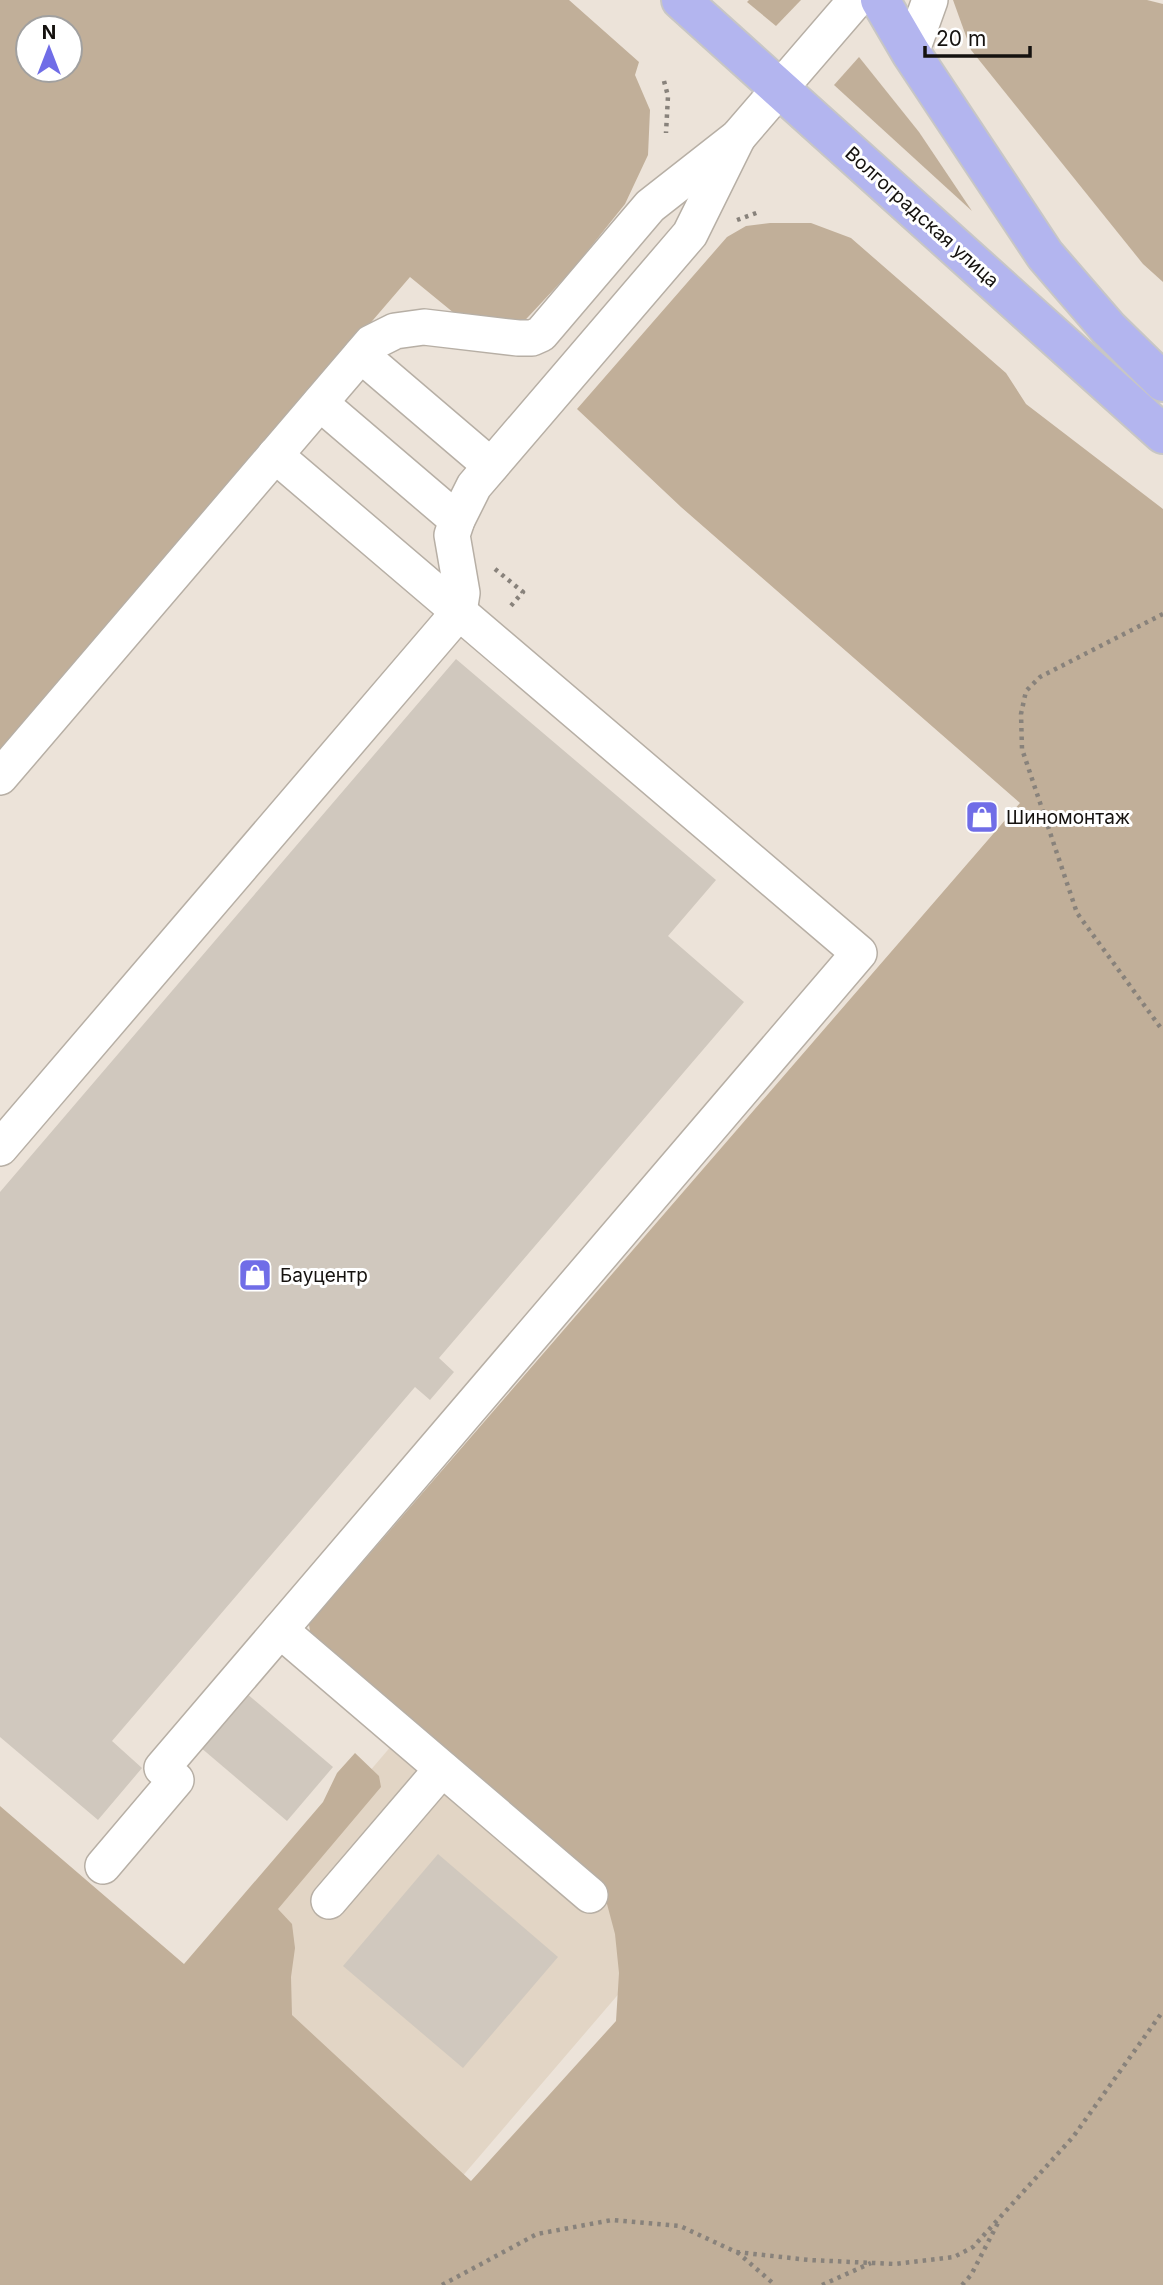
<svg xmlns="http://www.w3.org/2000/svg" width="1163" height="2285" font-family="Inter,sans-serif">
  <rect width="100%" height="100%" fill="#ece3d9"/>
  <polygon fill="#e2d5c5" points="451,1676 706,1892 436,2207 182,1991"/>
  <g fill="#c1af99" fill-rule="evenodd">
    <path d="M 0,0 L 569,0 L 639,62 L 635,75 L 650,110 L 648,155 L 625,204 L 573,269 L 514,332 L 471,327 L 410,277 L 0,754 ZM 28,28 L 70,28 L 70,70 L 28,70 Z"/>
    <polygon points="749,0 801,0 776,26 747,2"/>
    <polygon points="953,0 1147,0 1163,4 1163,282 1143,264 971,50"/>
    <polygon points="859,57 919,132 972,211 834,85"/>
    <polygon points="770,223 811,223 851,238 1006,373 1026,404 1163,509 1163,2285 0,2285 0,1806 184,1964 323,1802 337,1773 355,1753 379,1776 381,1787 278,1909 292,1924 295,1948 291,1977 292,2015 471,2181 616,2021 619,1973 615,1934 607,1904 312,1648 309,1624 1020,803 681,507 577,409 727,237 746,226"/>
  </g>
  <g fill="#d0c8be">
    <polygon points="456,659 716,880 668,936 744,1002 439,1358 454,1372 430,1400 415,1387 112,1741 142,1768 98,1820 0,1737 0,1192"/>
    <polygon points="246,1693 333,1767 287,1821 200,1747"/>
    <polygon points="438,1854 558,1957 463,2068 343,1966"/>
  </g>
  <g fill="none" stroke-linecap="round" stroke-linejoin="round">
    <defs>
      <g id="minor">
        <polyline points="911,53 930,0"/>
        <polyline points="361,355 491,466"/>
        <polyline points="320,403 457,520"/>
        <polyline points="0,777 371,343 395,331 424,327 518,338 532,338 541,334 650,206 738,137 856,0"/>
        <polyline points="0,1148 459,612 462,593 452,535 457,520 474,486 690,234 738,137"/>
        <polyline points="280,1630 590,1895"/>
        <polyline points="103,1866 176,1780 162,1768 859,953 275,455"/>
        <polyline points="329,1901 442,1769"/>
      </g>
      <g id="major">
        <polyline points="681,0 1163,434"/>
        <polyline points="880,0 911,53 1045,255 1108,328 1163,382"/>
      </g>
    </defs>
    <use href="#minor" stroke="#b7afa5" stroke-width="38"/>
    <use href="#major" stroke="#c7c6c5" stroke-width="42"/>
    <g stroke="#88827b" stroke-width="4.5" stroke-dasharray="3.5 5" stroke-linecap="butt">
      <polyline points="664,81 668,96 666,133"/>
      <polyline points="737,220 759,212"/>
      <polyline points="495,569 523,592 509,608"/>
      <polyline points="1163,614 1040,677 1026,691 1021,714 1022,749 1077,913 1163,1031"/>
      <polyline points="737,2252 775,2285"/>
      <polyline points="442,2285 537,2234 612,2220 680,2226 736,2252 809,2260 895,2264 954,2257 973,2247 1073,2137 1163,2011"/>
      <polyline points="822,2285 871,2263"/>
      <polyline points="962,2285 971,2275 1000,2219"/>
    </g>
    <use href="#minor" stroke="#fff" stroke-width="35"/>
    <use href="#major" stroke="#b3b5ef" stroke-width="38"/>
  </g>
  <defs>
    <symbol id="shop-square" viewBox="-11 -11 22 22"><rect x="-9" y="-9" width="18" height="18" rx="4" fill="#706de7" stroke="#fff"/><path d="M-5-2.5h2.3a2.7 3.5 0 0 1 5.4 0H5L5.5 6h-11ZM-1.5-2.5h3a1.5 2.3 0 0 0-3 0Z" fill="#fff"/></symbol>
  </defs>
  <g fill-rule="evenodd">
    <use href="#shop-square" x="963" y="798" width="38" height="38"/>
    <use href="#shop-square" x="236" y="1256" width="38" height="38"/>
  </g>
  <g text-anchor="middle" dominant-baseline="central" stroke-width="6" stroke-linejoin="round" paint-order="stroke">
    <g font-size="19" fill="#15120f" stroke="#fff">
      <text transform="translate(922 217) rotate(42)">Волгоградская улица</text>
    </g>
    <g font-size="19" fill="#15120f" stroke="#fff" text-anchor="start">
      <text x="1006" y="817">Шиномонтаж</text>
      <text x="280" y="1275">Бауцентр</text>
    </g>
  </g>
  <g transform="translate(49 49)"><circle r="33" fill="#ffffff" stroke="#a1a09f" stroke-width="2"/>
  <path d="M0-5L12 26L0 18L-12 26Z" fill="#706de7"/>
  <text y="-10" font-size="19" font-weight="bold" text-anchor="middle" fill="#15120f">N</text>
  </g>
  <path d="M925 46v10h105v-10" fill="none" stroke="#15120f" stroke-width="3.5"/>
  <text x="936" y="46" font-size="21" fill="#15120f" stroke="#ffffff" stroke-width="5" paint-order="stroke">20 m</text>
</svg>
